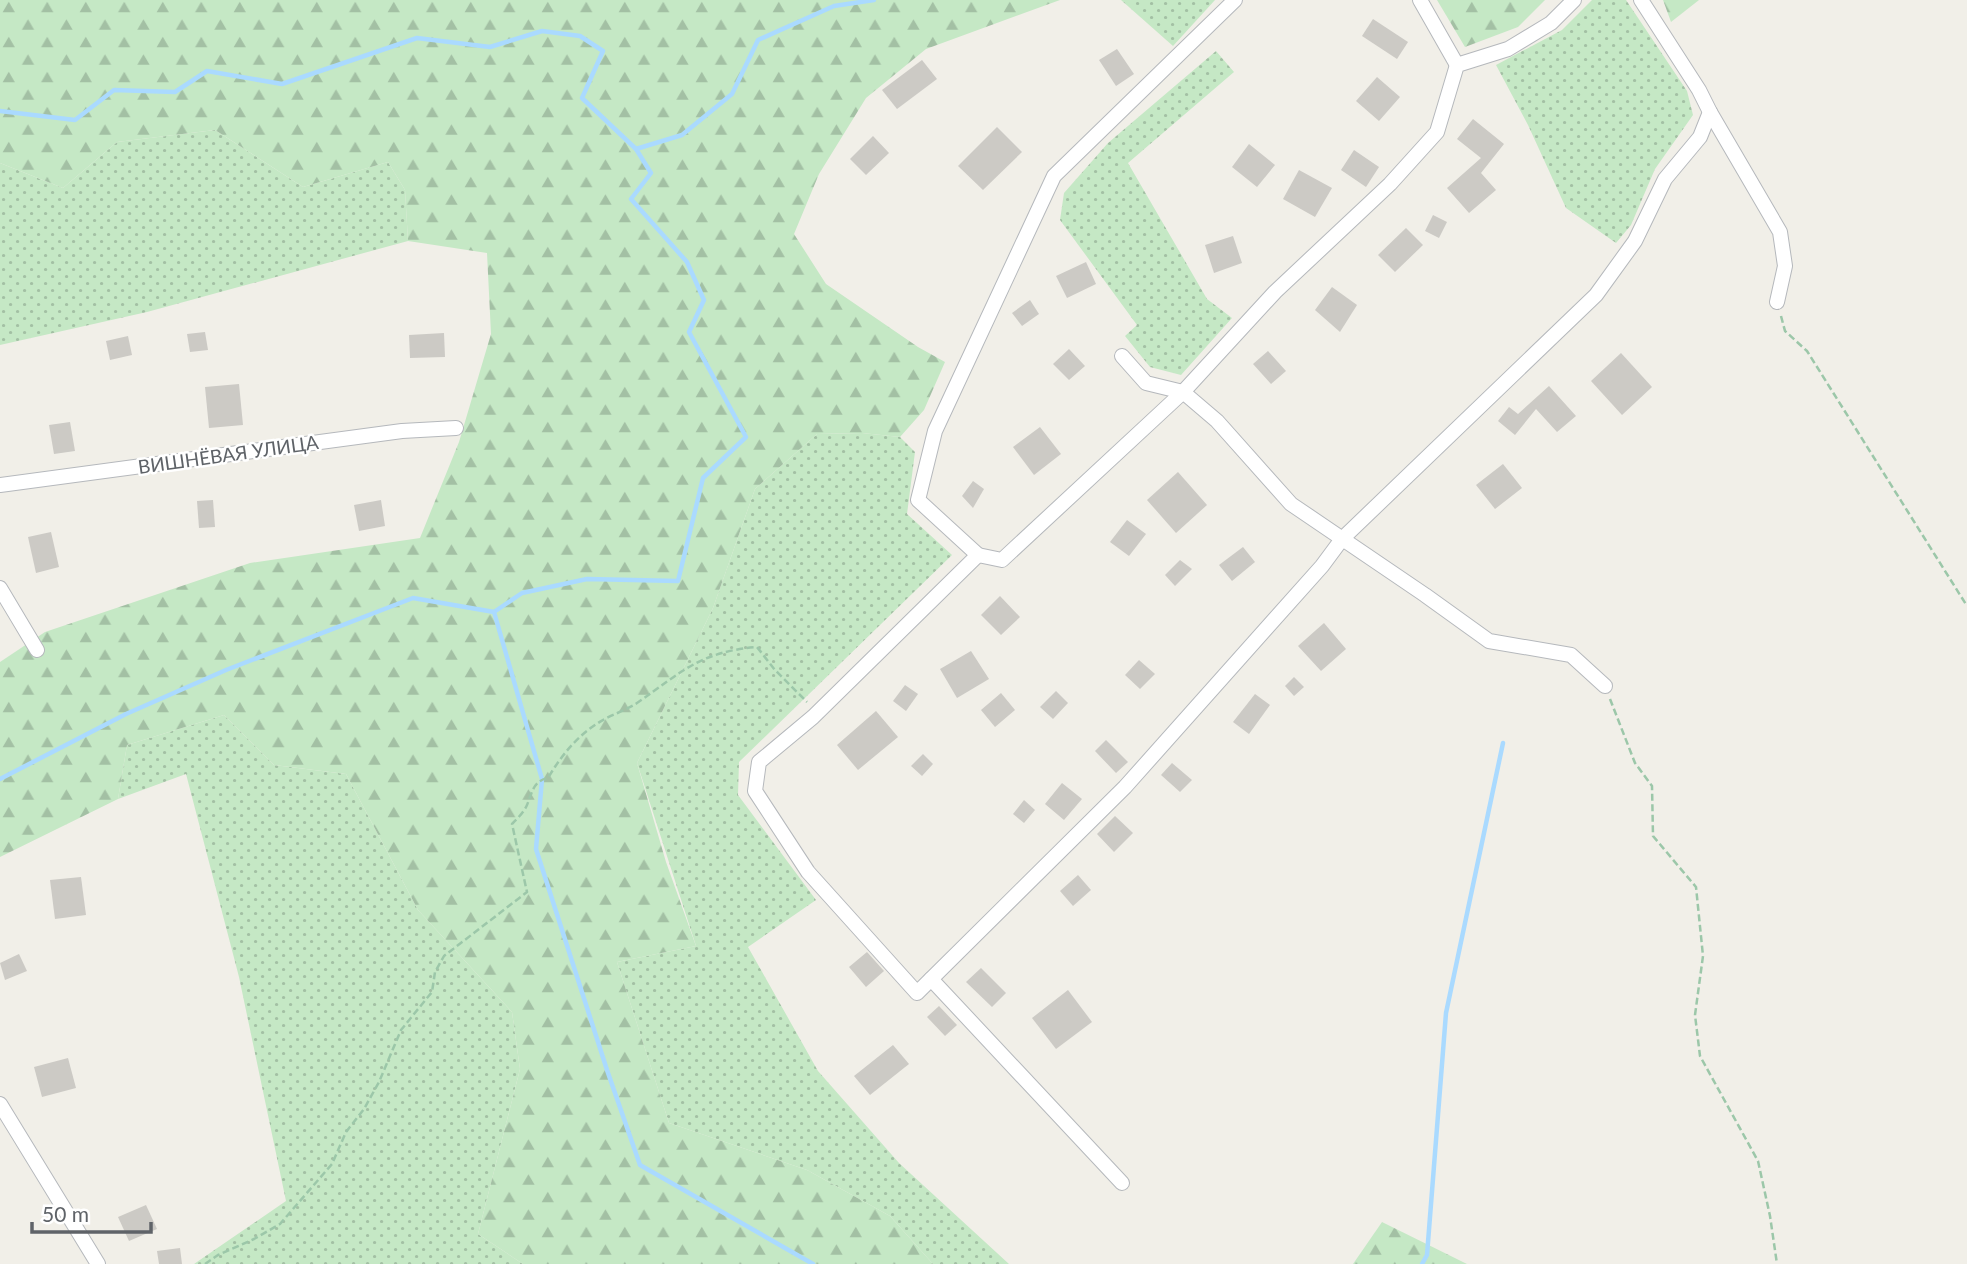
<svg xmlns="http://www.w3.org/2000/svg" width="1967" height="1264" font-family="Lato,sans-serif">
  <defs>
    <pattern id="grass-dots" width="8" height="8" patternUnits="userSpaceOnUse" patternTransform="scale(1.75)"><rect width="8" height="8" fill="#c5e8c5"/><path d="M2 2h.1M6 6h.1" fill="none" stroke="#a3c0a4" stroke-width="1.8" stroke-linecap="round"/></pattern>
    <pattern id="forest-firs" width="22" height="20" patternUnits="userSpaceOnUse" patternTransform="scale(1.75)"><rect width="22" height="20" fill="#c5e8c5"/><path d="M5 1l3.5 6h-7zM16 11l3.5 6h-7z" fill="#a3c0a4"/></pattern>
  </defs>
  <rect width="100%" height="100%" fill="#f1efe8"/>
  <g fill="url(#grass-dots)">
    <polygon points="1121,0 1215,0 1173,46"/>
    <polygon points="1592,0 1626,0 1687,91 1693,115 1655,169 1631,225 1616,243 1566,208 1528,125 1496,65 1562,30"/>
    <polygon points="1216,51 1234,72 1128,163 1207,299 1232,318 1181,375 1150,367 1125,336 1137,325 1060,220 1064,193 1108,143"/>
    <polygon points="215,130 303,187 388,162 405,190 408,241 147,312 0,345 0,163 63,188 117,142"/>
    <polygon points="862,433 900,437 915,452 907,514 952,555 739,762 738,795 816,900 748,947 818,1071 899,1163 1009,1264 933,1264 890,1216 807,1170 669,1123 617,962 696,946 637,763 713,608 755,489 817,434"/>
    <polygon points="224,715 274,765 346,774 418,910 512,1012 520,1069 478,1234 523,1264 194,1264 286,1201 239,977 186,774 118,799 127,745"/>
  </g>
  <g fill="url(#forest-firs)">
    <polygon points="0,0 1060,0 926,49 866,98 819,174 794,234 826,284 918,347 945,362 924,410 900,437 862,433 817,434 755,489 713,608 637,763 666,862 696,946 617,962 669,1123 807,1170 890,1216 933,1264 523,1264 478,1234 520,1069 512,1012 418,910 346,774 274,765 224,715 127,745 118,799 0,857 0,662 45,632 250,563 420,538 459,442 491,334 487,253 408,241 405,190 388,162 303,187 215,130 117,142 63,188 0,163"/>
    <polygon points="1437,0 1545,0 1518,27 1465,47"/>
    <polygon points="1663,0 1699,0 1671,22"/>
    <polygon points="1382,1222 1467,1264 1353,1264"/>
  </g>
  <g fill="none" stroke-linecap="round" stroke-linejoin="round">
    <g stroke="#aadaff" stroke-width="4.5">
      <polyline points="0,111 75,120 114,90 175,92 207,71 282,84 417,38 490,47 542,31 580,36 603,51 582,98 636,149 651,173 631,199 687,262 704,300 689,332 746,437 703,478 678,581 587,579 522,593 494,612 542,779 536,849 607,1070 640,1165 813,1264"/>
      <polyline points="636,149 682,135 732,94 758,40 834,6 874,0"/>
      <polyline points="0,779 126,714 226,670 413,598 494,612"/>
      <polyline points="1422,1264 1427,1255 1446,1013 1503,743"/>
    </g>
  </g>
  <g fill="#cccac5">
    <polygon points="1373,19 1408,42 1397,59 1362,36"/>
    <polygon points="1117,49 1134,74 1116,86 1099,60"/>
    <polygon points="922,60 937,79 897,109 882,90"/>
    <polygon points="1377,77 1400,97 1379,121 1356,101"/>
    <polygon points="1473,119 1504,144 1481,173 1496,190 1469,213 1447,188 1481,158 1457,139"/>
    <polygon points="997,127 1022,152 983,190 958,166"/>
    <polygon points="873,136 889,153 866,175 850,159"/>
    <polygon points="1249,144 1275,165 1257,187 1232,167"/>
    <polygon points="1354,150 1379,167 1366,187 1341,170"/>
    <polygon points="1299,170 1332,188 1315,217 1283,199"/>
    <polygon points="1433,215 1447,222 1439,238 1425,231"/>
    <polygon points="1406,228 1423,245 1395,272 1378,255"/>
    <polygon points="1233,236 1242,263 1214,273 1205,245"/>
    <polygon points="1086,262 1096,284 1067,298 1056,276"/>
    <polygon points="1332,287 1357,305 1340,332 1315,310"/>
    <polygon points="1030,300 1039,314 1022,326 1012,313"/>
    <polygon points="205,332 208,350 190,352 187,334"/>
    <polygon points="444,333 445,357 410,358 409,335"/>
    <polygon points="128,336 132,355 110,360 106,341"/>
    <polygon points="1069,349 1085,366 1069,380 1053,364"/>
    <polygon points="1268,351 1286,371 1271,384 1253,364"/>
    <polygon points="1621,353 1652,387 1622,415 1591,381"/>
    <polygon points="239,384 243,425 209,428 205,387"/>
    <polygon points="1549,386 1576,416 1557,432 1536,409 1515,435 1498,421 1509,407 1518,414"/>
    <polygon points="70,422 75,451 54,454 49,425"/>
    <polygon points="1040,427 1061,454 1034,475 1013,447"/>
    <polygon points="1503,464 1522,488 1495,509 1476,485"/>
    <polygon points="1178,472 1207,505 1176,533 1147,500"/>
    <polygon points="973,481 984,489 973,508 962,496"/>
    <polygon points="213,500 215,527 199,528 197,501"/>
    <polygon points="381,500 385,526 359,531 354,505"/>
    <polygon points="1127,520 1146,534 1129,556 1110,542"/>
    <polygon points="51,532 59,567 36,573 28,537"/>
    <polygon points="1243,547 1255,562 1232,581 1219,565"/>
    <polygon points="1180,560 1192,569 1175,586 1165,575"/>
    <polygon points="1000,596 1020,617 1001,635 981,615"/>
    <polygon points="1324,623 1346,649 1321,671 1298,646"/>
    <polygon points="971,651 989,679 957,698 940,669"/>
    <polygon points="1139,660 1155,674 1140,689 1125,675"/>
    <polygon points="1294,677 1304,687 1294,696 1285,686"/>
    <polygon points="905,685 918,694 906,711 893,701"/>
    <polygon points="1056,691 1068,703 1053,719 1040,707"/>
    <polygon points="1001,693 1015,710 995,727 981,710"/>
    <polygon points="1255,694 1270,705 1249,734 1233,722"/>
    <polygon points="876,711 898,737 858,770 837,745"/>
    <polygon points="1106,740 1128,762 1116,773 1095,751"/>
    <polygon points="923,754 933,764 922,776 911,766"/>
    <polygon points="1172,763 1192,780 1180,792 1161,775"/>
    <polygon points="1062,783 1082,799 1064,820 1045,804"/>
    <polygon points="1024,800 1035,810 1024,823 1013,814"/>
    <polygon points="1115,816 1133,833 1114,852 1097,834"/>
    <polygon points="1078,875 1091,890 1073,906 1060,891"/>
    <polygon points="81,877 86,915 55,919 50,880"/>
    <polygon points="867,952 884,971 866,987 849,967"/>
    <polygon points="19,954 27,971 5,980 0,963"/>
    <polygon points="981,968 1006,993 992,1007 966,982"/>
    <polygon points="1068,990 1092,1022 1056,1049 1032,1018"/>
    <polygon points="939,1006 957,1025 945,1036 927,1017"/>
    <polygon points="893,1045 909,1064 870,1095 854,1076"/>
    <polygon points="68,1058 76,1088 42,1097 34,1067"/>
    <polygon points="146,1205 157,1229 129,1241 118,1217"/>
    <polygon points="180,1248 182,1264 159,1264 157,1251"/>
  </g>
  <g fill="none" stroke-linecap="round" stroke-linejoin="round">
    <defs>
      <g id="street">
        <polyline points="1420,0 1457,65"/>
        <polyline points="1574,0 1551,23 1508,49 1457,65 1437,132 1390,184 1275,292 1183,392 1002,560 978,555 813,717 759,762 755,791 808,872 917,993 1125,787 1322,566 1342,539 1596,295 1635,241 1665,179 1700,137 1710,112"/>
        <polyline points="1641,0 1699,90 1710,112 1780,232 1785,266 1777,302"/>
        <polyline points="1122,356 1146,383 1183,392 1217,421 1291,504 1425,595 1489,641 1571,655 1605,686"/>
        <polyline points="0,485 402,431 456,428"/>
        <polyline points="978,555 918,500 935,431 1054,176 1235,0"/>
        <polyline points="0,588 37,650"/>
        <polyline points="931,979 1122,1183"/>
        <polyline points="0,1104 98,1264"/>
      </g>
    </defs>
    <use href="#street" stroke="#b5b8bc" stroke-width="16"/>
    <g stroke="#9cc7a9" stroke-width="2.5" stroke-dasharray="7 3.5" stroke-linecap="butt">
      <polyline points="1781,316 1785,331 1807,351 1967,606"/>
      <polyline points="1610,699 1635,763 1652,786 1653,836 1696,887 1703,956 1695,1015 1700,1056 1758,1161 1770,1216 1777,1264"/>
      <path d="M 205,1264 L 218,1255 L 254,1239 L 280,1224 L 332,1164 L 346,1132 L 364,1109 L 379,1082 L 401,1030 L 432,992 L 435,972 L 444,956 L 527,892 L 512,824 C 517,819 524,812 527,805 C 532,793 533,781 548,778 C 561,756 577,736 598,723 C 610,715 625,711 637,703 C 682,672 699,652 757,647 L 775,670 L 807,702"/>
    </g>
    <use href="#street" stroke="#fff" stroke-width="14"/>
  </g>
  <g text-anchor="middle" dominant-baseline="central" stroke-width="5" stroke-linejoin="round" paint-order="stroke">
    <g font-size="19" fill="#5f6368" stroke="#fff">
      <text transform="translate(228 454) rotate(-8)">ВИШНЁВАЯ УЛИЦА</text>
    </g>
  </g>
  <path d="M32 1222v10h119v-10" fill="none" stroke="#5f6368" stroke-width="3.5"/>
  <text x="42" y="1222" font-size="21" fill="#5f6368" stroke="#ffffff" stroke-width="5" paint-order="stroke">50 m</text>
</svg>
